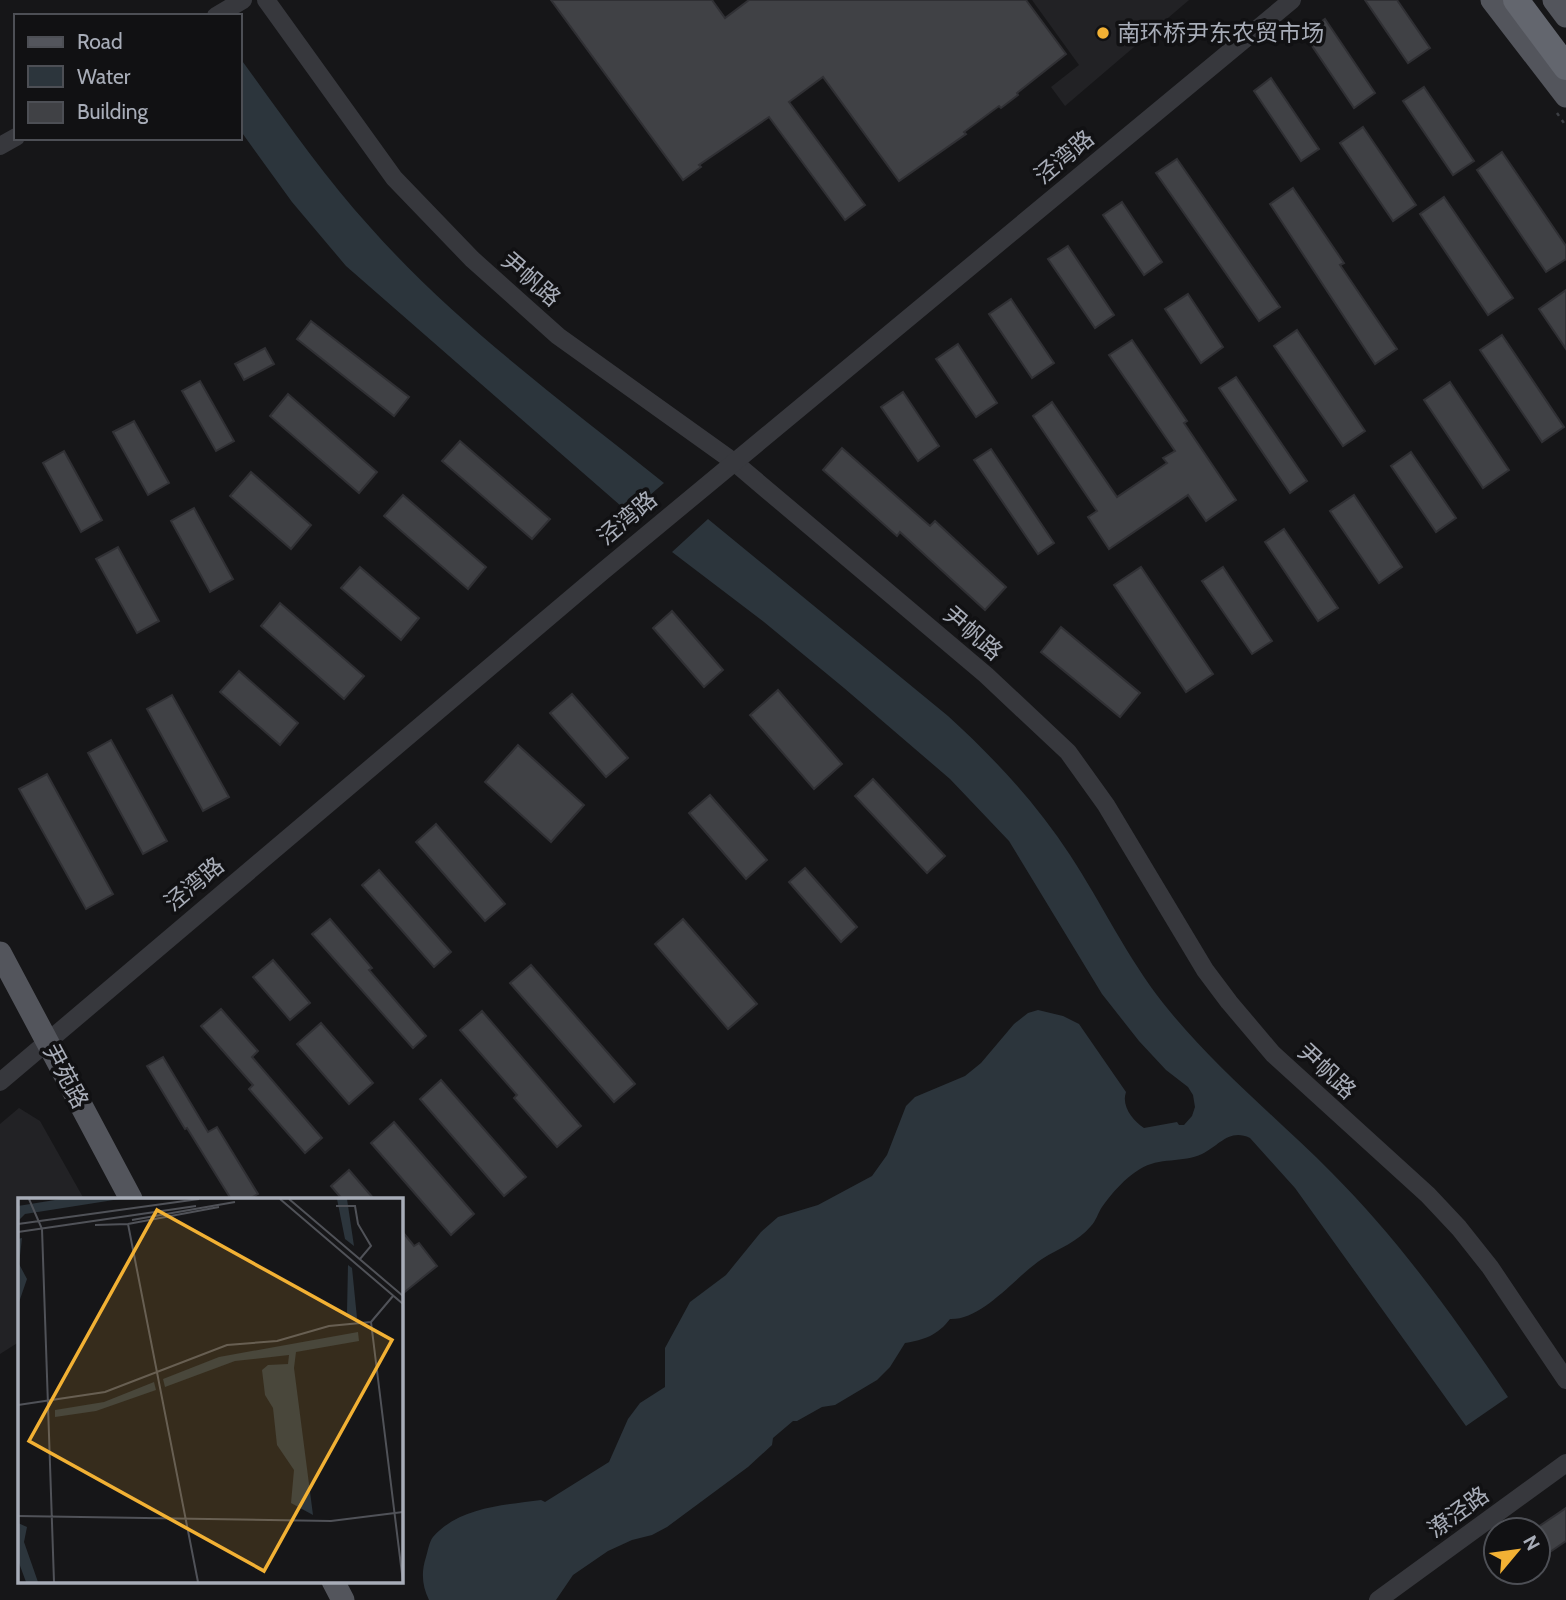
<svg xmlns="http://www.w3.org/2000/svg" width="1566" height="1600" font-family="Cabin,'Noto Sans SC',sans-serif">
  <rect width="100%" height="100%" fill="#161618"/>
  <g fill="#222225">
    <polygon points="1032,0 1189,0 1065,106 1051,87 1079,65"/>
    <polygon points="19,1108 40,1121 84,1199 19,1199 19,1342 0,1354 0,1124"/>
  </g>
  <g fill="#2c353c">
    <path d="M 240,58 C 282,115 322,174 370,227 C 456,324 563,402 664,483 L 629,513 L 346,266 L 292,202 L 240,130 Z"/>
    <path d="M 708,519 L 948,716 C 994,758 1036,803 1070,855 C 1102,904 1127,957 1163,1003 C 1213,1066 1275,1116 1331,1172 C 1399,1240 1455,1318 1508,1397 L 1466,1426 L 1295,1188 L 1250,1138 C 1229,1128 1219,1146 1202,1154 C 1183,1163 1159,1157 1140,1169 C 1126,1177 1111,1194 1102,1207 C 1098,1213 1096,1221 1091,1226 C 1078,1242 1059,1248 1042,1259 C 1016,1276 983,1320 950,1319 C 938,1335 924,1340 905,1343 L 890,1367 L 877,1380 L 835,1405 L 822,1407 L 797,1421 L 793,1421 L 773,1438 L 772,1445 L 748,1467 L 667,1527 L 652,1535 L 632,1540 L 608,1551 L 573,1575 L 556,1600 L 429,1600 C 422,1586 421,1572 426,1557 C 428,1551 429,1542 433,1537 C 459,1507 505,1505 541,1500 L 545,1502 L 609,1462 L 628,1419 L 640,1403 L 665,1387 L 665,1348 L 690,1302 L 726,1275 L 761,1232 L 778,1217 L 818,1205 L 872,1176 L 887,1155 L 906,1106 L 915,1097 L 965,1076 L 981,1063 L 1014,1024 L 1028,1013 L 1038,1010 L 1063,1016 L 1079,1024 L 1126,1092 C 1121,1106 1133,1121 1144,1128 L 1177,1122 L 1179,1125 L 1184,1125 L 1192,1116 L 1195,1107 L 1193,1095 L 1188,1087 L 1166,1070 L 1139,1041 L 1102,994 L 1009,841 L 950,779 L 844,688 L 764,622 L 672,552 Z"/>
  </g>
  <g fill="#404145" stroke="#303034" stroke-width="2">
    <polygon points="551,0 712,0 725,18 749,0 1026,0 1066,54 1017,93 1018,95 1001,108 999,106 964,132 966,134 899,181 823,77 789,102 865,205 845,220 769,117 699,165 701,167 683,180"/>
    <polygon points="1365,0 1397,0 1430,48 1408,63"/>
    <polygon points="1325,19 1375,93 1354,108 1304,34"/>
    <polygon points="1271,78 1319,149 1301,161 1254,91"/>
    <polygon points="1424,87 1474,161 1453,175 1403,101"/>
    <polygon points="1363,127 1416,205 1393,221 1340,143"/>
    <polygon points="1502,152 1566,246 1566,259 1546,272 1477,170"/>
    <polygon points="1177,159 1280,307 1259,321 1156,173"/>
    <polygon points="1293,188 1344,263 1340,265 1397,349 1375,364 1270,204"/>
    <polygon points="1444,197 1513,298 1488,315 1420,214"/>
    <polygon points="1122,202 1162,262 1144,275 1103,215"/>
    <polygon points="1068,246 1114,315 1095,328 1048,259"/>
    <polygon points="1566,290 1566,349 1539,309"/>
    <polygon points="1188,294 1223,347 1201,363 1165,309"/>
    <polygon points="1011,299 1054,363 1032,378 989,314"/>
    <polygon points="311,321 409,397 394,416 297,339"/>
    <polygon points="1297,330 1365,431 1343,446 1274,346"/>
    <polygon points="1502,335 1564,427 1542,442 1480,350"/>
    <polygon points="1132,340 1187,421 1184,423 1236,500 1206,521 1188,495 1109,549 1088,517 1097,511 1033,416 1052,402 1117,497 1167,463 1163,458 1175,451 1109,355"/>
    <polygon points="958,344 997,403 976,417 936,359"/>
    <polygon points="265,348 274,364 244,380 235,364"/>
    <polygon points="1236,377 1307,481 1290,493 1219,388"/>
    <polygon points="200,381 234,441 216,451 182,391"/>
    <polygon points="1450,382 1509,470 1483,488 1424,400"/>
    <polygon points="903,392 939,446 918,461 881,407"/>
    <polygon points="288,394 377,472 359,493 270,416"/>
    <polygon points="134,421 169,483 148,495 113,432"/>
    <polygon points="460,441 550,519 532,539 442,461"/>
    <polygon points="842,448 930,526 935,521 1006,587 985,610 900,532 897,536 823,470"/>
    <polygon points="991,449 1054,543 1038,554 974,460"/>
    <polygon points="64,451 102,520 81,532 43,463"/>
    <polygon points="1411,452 1456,518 1436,532 1391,466"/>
    <polygon points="251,472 311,525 291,549 230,496"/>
    <polygon points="403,495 486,567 468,589 384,516"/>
    <polygon points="1354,495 1402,567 1379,583 1330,511"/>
    <polygon points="194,508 233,579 210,592 171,521"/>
    <polygon points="1284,529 1338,608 1318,621 1265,542"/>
    <polygon points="118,547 159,621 137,633 96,559"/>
    <polygon points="360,567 419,618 401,640 341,588"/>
    <polygon points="1141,567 1213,674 1186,692 1114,585"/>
    <polygon points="1223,567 1272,641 1252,654 1202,581"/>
    <polygon points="280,603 364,676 344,699 261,626"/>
    <polygon points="672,611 723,670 704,687 653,628"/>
    <polygon points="1061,627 1140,693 1120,717 1041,652"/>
    <polygon points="239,671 298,723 280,745 220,692"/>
    <polygon points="778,690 842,764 814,789 750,715"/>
    <polygon points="572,694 628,758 606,777 550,713"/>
    <polygon points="172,695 229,797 203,811 147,709"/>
    <polygon points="111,740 167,841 143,854 88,753"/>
    <polygon points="518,745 584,805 551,842 485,782"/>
    <polygon points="47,774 113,894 86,909 19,789"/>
    <polygon points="873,779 945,856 927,873 855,796"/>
    <polygon points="710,795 767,860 746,879 689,813"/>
    <polygon points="436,824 505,904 485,921 416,842"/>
    <polygon points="805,868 857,927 841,942 789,882"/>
    <polygon points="379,870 451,952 434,967 362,885"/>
    <polygon points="330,919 372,968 369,970 426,1036 413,1048 312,934"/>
    <polygon points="683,919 757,1004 728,1029 655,944"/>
    <polygon points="273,960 310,1003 290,1020 253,977"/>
    <polygon points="531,965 635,1084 614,1102 510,983"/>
    <polygon points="221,1009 258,1051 252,1057 322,1138 305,1153 249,1089 253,1085 201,1026"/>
    <polygon points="482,1011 581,1126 557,1147 514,1098 517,1095 460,1030"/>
    <polygon points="321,1023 373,1083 349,1104 297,1044"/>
    <polygon points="163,1057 208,1132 217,1127 258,1194 249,1199 231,1199 187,1128 185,1129 147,1066"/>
    <polygon points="441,1080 526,1177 504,1196 420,1099"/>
    <polygon points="394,1122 474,1214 451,1235 371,1143"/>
    <polygon points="349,1170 374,1199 342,1199 331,1186"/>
    <polygon points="401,1230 414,1246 419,1243 437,1266 401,1295"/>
    <polygon points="1566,1508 1566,1541 1547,1554 1538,1542 1538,1527"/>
  </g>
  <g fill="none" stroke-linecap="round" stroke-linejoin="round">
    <polyline stroke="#3d3f44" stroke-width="2.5" stroke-dasharray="3.5 5" stroke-linecap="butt" points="1557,113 1566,126"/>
    <g stroke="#37383d" stroke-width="18">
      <polyline points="266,0 394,178 472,259 558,336 734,462 986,675 1068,752 1106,805 1205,970 1229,1002 1273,1054 1428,1195 1459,1228 1490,1267 1566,1380"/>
      <polyline points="216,16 243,0"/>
      <polyline points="0,146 16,137"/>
      <polyline points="0,1082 602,572 1292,0"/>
      <polyline points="1378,1600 1566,1463"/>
    </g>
    <g stroke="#53555c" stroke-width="23">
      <polyline points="1492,0 1566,96"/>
      <polyline points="1554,0 1566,16"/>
      <polyline points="0,953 131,1199"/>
      <polyline points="333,1581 343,1600"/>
    </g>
    <polyline stroke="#63666e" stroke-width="26" points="1516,0 1566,67"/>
  </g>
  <circle fill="#f2b134" stroke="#111113" stroke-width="2.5" cx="1103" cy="33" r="7"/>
  <g text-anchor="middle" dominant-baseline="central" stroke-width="7" stroke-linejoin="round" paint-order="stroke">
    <g font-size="23" fill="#a8adb8" stroke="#111113" text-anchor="start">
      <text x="1117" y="33">南环桥尹东农贸市场</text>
    </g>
    <g font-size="23" fill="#a8adb8" stroke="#111113">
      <text transform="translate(1064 157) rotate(-40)">泾湾路</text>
      <text transform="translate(531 279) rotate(41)">尹帆路</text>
      <text transform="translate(627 518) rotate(-40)">泾湾路</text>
      <text transform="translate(973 633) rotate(41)">尹帆路</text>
      <text transform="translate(194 884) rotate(-40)">泾湾路</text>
      <text transform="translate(1327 1071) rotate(43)">尹帆路</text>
      <text transform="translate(66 1076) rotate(62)">尹苑路</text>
      <text transform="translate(1458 1512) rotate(-36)">潦泾路</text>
    </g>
  </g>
  <g transform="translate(18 1198)">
    <rect width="385" height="385" fill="#161618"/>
    <path d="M 43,1 L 102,1 L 7,16 L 0,23 L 0,8 ZM 319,1 L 329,1 L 336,48 L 327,41 ZM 4,40 L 1,66 L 9,81 L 0,107 L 0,41 ZM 330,67 L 334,70 L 339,120 L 331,120 L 329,114 ZM 340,134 L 341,143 L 278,154 L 276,170 L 295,317 L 273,305 L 276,272 L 259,247 L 255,210 L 247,197 L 244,172 L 250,167 L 270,166 L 271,157 L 217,163 L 147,189 L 145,181 L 201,159 ZM 136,184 L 138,192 L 78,213 L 37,219 L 37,212 L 86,204 ZM 0,325 L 9,329 L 6,344 L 20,384 L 8,384 L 1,365 Z" fill="#2c353c"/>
    <path fill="none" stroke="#505258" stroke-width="2" d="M 11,1 L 24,31 L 36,384M 262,1 L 385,106M 271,1 L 385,98M 318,8 L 337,8 L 340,26 L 353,48 L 342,61M 114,22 L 217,4M 0,26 L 181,1M 110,26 L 180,384M 77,27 L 110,26 L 201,9M 0,34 L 178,8M 353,124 L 385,384M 353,124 L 375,98M 0,207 L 87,194 L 209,147 L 259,143 L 311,128 L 353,124M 0,318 L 313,323 L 385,314"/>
    <path fill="#f2b134" fill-opacity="0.15" stroke="#f2b134" stroke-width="3.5" d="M 139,12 L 374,142 L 246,373 L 11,243 Z"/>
    <rect width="385" height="385" fill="none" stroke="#a8adb8" stroke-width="3.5"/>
  </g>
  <rect x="14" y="14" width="228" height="126" fill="#111113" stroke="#4d4f55" stroke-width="2"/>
  <rect x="28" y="37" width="35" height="10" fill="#53555c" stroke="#4d4f55" stroke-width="2"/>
  <text x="77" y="49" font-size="21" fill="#a8adb8">Road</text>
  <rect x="28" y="66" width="35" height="21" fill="#2c353c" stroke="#4d4f55" stroke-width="2"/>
  <text x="77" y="84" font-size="21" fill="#a8adb8">Water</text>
  <rect x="28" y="102" width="35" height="21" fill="#404145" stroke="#4d4f55" stroke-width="2"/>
  <text x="77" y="119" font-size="21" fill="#a8adb8">Building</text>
  <g transform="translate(1517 1551) rotate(61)"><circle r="33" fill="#111113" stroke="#4d4f55" stroke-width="2"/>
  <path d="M0-5L12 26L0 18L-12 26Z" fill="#f2b134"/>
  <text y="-10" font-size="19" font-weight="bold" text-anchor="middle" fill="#a8adb8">N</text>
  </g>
</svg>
